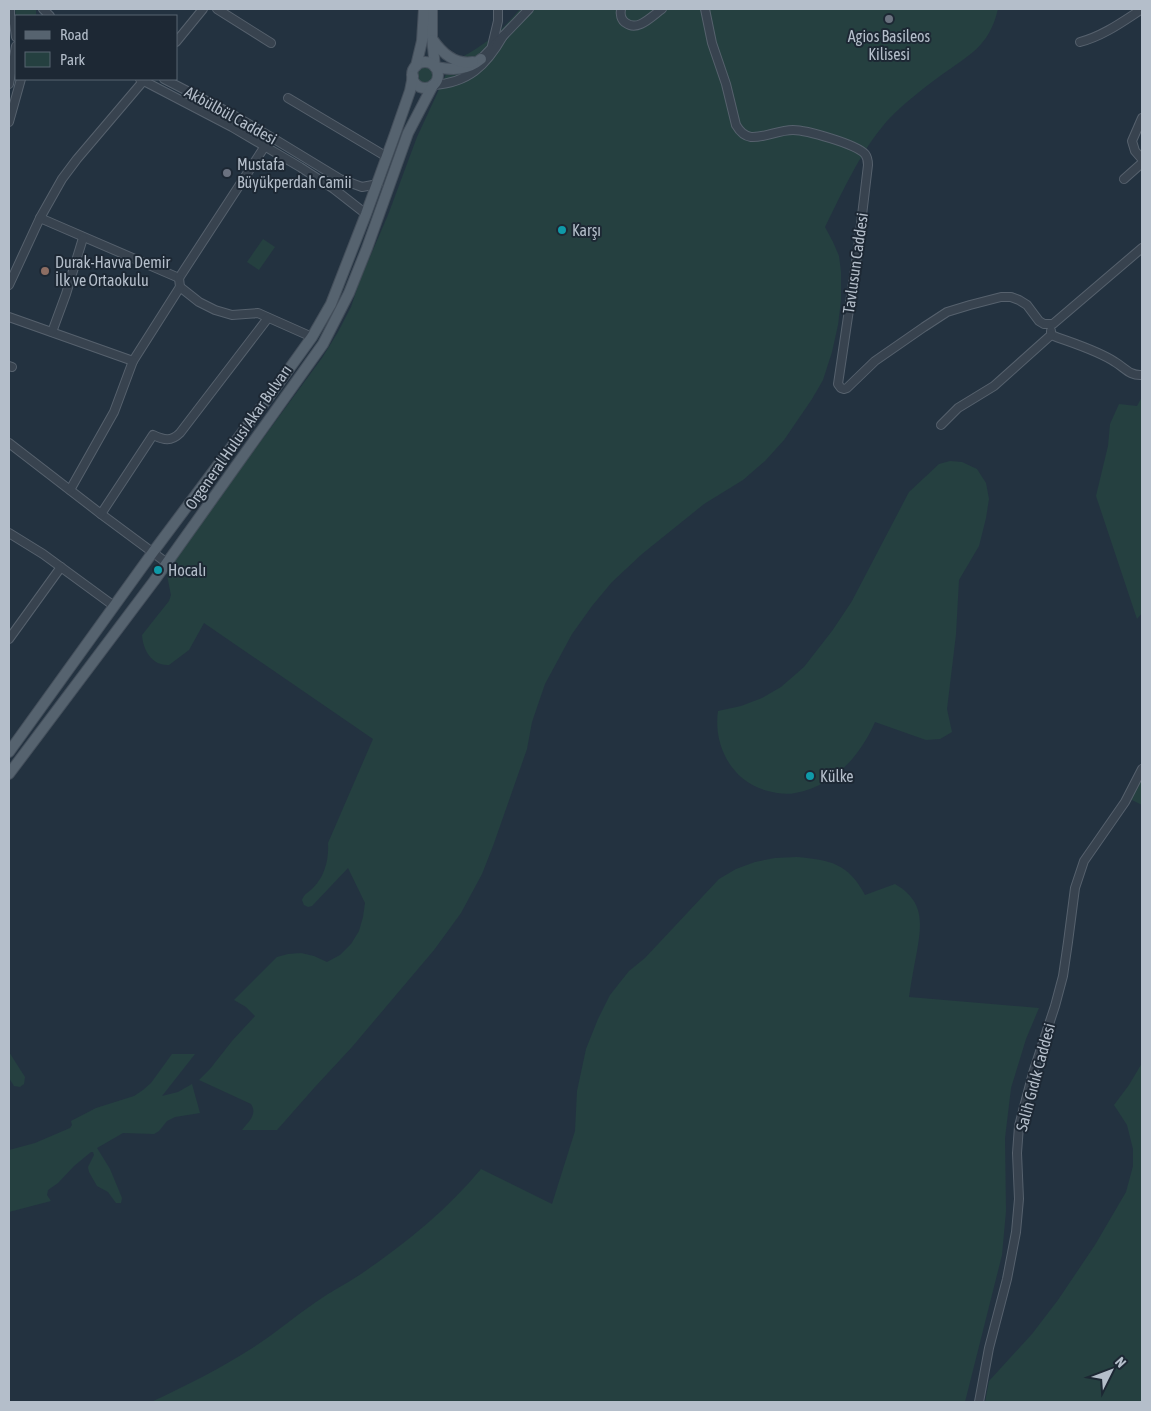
<svg xmlns="http://www.w3.org/2000/svg" width="1151" height="1411" font-family="'Asap Condensed',sans-serif">
  <rect width="100%" height="100%" fill="#233240"/>
  <g fill="#254040">
    <polygon points="15,9 36,9 36,16 16,17"/>
    <path d="M 520,9 L 998,9 C 989,47 969,55 940,76 C 921,90 903,104 887,121 C 860,152 843,191 825,227 L 833,242 L 839,256 L 841,272 L 841,300 L 838,325 L 832,352 L 823,380 L 812,399 L 784,440 L 765,461 L 743,480 L 704,504 L 642,554 L 612,582 L 592,606 L 572,634 L 545,684 L 532,722 L 527,749 L 493,846 L 482,874 L 461,913 L 434,950 L 352,1047 L 314,1088 L 277,1130 L 242,1130 C 248,1122 258,1115 251,1104 L 199,1080 L 210,1069 L 232,1041 L 255,1016 L 246,1007 L 234,1000 L 277,957 L 288,954 L 301,953 L 314,956 L 327,962 L 340,955 L 351,944 L 359,931 L 363,917 L 365,903 L 348,868 L 312,906 L 308,907 L 304,905 L 302,900 C 304,894 309,892 313,888 C 325,876 329,859 328,843 L 373,739 L 204,623 L 189,650 L 169,665 C 152,666 143,650 142,635 L 169,601 L 171,595 L 166,570 L 322,358 L 338,332 L 351,307 L 360,280 L 388,215 L 417,137 L 455,55 L 462,57 C 485,45 503,29 520,9 Z"/>
    <circle cx="426" cy="75" r="10"/>
    <polygon points="263,239 275,247 259,270 247,262"/>
    <polygon points="1142,397 1142,613 1137,619 1096,496 1108,446 1110,424 1119,404 1137,406"/>
    <path d="M 950,461 L 962,462 L 977,469 L 986,483 L 989,499 L 986,518 L 979,546 L 959,580 L 956,634 L 947,709 L 952,732 L 940,739 L 926,740 L 875,722 C 860,756 834,786 795,793 C 786,795 776,793 768,791 C 732,782 713,746 718,711 L 741,706 L 762,698 L 781,687 L 804,667 L 832,631 L 852,601 L 909,492 L 939,464 Z"/>
    <polygon points="1142,776 1142,805 1130,799"/>
    <path d="M 797,857 C 830,860 848,863 865,895 L 895,884 C 924,901 922,922 917,951 C 914,967 911,982 909,997 L 1039,1008 L 1026,1039 L 1011,1088 L 1005,1138 L 1006,1211 L 1002,1255 L 965,1402 L 151,1402 C 186,1386 221,1368 254,1347 C 276,1333 295,1316 316,1302 C 330,1292 346,1284 361,1274 C 405,1244 447,1210 481,1169 L 552,1204 L 575,1131 L 577,1091 L 586,1049 L 598,1019 L 610,995 L 629,971 L 645,958 L 719,879 L 736,869 L 755,862 L 775,858 Z"/>
    <polygon points="9,1052 25,1077 24,1084 20,1087 14,1086 9,1078"/>
    <polygon points="172,1054 195,1054 162,1096 178,1092 192,1084 200,1113 175,1117 167,1121 159,1131 154,1134 123,1133 97,1148 110,1169 122,1198 121,1203 116,1203 108,1192 97,1186 89,1172 88,1167 94,1155 93,1152 91,1152 74,1166 58,1183 48,1190 47,1195 51,1201 9,1212 9,1150 35,1143 70,1128 72,1125 71,1121 96,1108 134,1096 143,1090 151,1083"/>
    <polygon points="1142,1063 1142,1402 985,1402 989,1381 1032,1334 1058,1300 1095,1245 1126,1192 1133,1166 1133,1149 1127,1125 1114,1105 1129,1085"/>
  </g>
  <g fill="none" stroke-linecap="round" stroke-linejoin="round">
    <defs>
      <g id="minor">
        <polyline points="10,9 10,16 16,25"/>
        <polyline points="43,9 50,16"/>
        <polyline points="217,9 271,43"/>
        <path d="M 621,9 C 620,14 621,20 626,23 C 638,32 652,16 662,9"/>
        <path d="M 705,9 L 712,43 L 726,84 L 736,125 C 740,132 744,136 751,137 C 765,138 778,130 793,130 C 806,130 856,144 865,154 C 868,158 868,161 868,165 L 858,249 L 838,384 L 841,388 L 844,389 L 847,388 L 875,361 L 924,327 L 947,312 L 970,305 L 1001,297 L 1011,297 L 1019,300 L 1027,305 L 1039,321 L 1044,324 L 1053,324 L 1142,248"/>
        <polyline points="14,23 16,37"/>
        <polyline points="176,42 203,9"/>
        <path d="M 1080,42 C 1103,36 1122,22 1142,9"/>
        <polyline points="492,46 498,21 498,9"/>
        <polyline points="481,59 529,9"/>
        <polyline points="140,79 232,127 300,167 334,189 366,214"/>
        <polyline points="164,79 230,113 271,137 340,179 362,187 378,184"/>
        <polyline points="9,84 16,46"/>
        <path d="M 433,85 C 468,83 486,66 503,36"/>
        <polyline points="288,98 387,157"/>
        <polyline points="1142,118 1132,141 1135,151 1142,159"/>
        <polyline points="9,122 21,79"/>
        <polyline points="1124,179 1142,163"/>
        <polyline points="40,218 179,278 265,146"/>
        <polyline points="9,285 40,218 62,179 77,159 145,79"/>
        <polyline points="180,287 199,302 215,310 232,315 258,313 312,337"/>
        <polyline points="9,317 133,361 180,287 179,278"/>
        <path d="M 1051,331 L 1051,335 C 1072,343 1097,350 1115,362 C 1125,368 1130,376 1142,375"/>
        <polyline points="52,332 66,294 83,238"/>
        <polyline points="9,366 12,367"/>
        <polyline points="941,425 958,408 994,386 1051,335"/>
        <polyline points="9,443 101,514 167,563"/>
        <polyline points="70,490 114,412 133,361"/>
        <path d="M 101,514 L 153,435 C 164,440 171,442 180,433 L 268,318"/>
        <polyline points="9,533 43,554 114,606"/>
        <polyline points="9,639 61,567"/>
        <polyline points="979,1402 989,1348 1007,1279 1016,1232 1019,1199 1017,1153 1019,1126 1033,1073 1055,1006 1063,976 1068,942 1075,888 1084,861 1125,802 1142,769"/>
      </g>
      <g id="major">
        <path d="M 432,9 L 432,37 L 435,67 C 452,70 467,71 481,59"/>
        <path d="M 433,40 C 442,53 456,65 473,62"/>
        <circle cx="425" cy="75" r="13"/>
        <polyline points="416,66 422,41 424,9"/>
        <polyline points="9,752 153,552 274,390 312,337 331,304 366,214 395,134 410,91 413,76"/>
        <polyline points="9,774 154,581 323,344 349,293 367,248 408,133 433,85"/>
      </g>
    </defs>
    <use href="#minor" stroke="#56616d" stroke-width="10"/>
    <use href="#major" stroke="#444f5b" stroke-width="12"/>
    <use href="#minor" stroke="#38434f" stroke-width="8"/>
    <use href="#major" stroke="#56636f" stroke-width="10"/>
  </g>
  <g fill="#6b7280" stroke="#1d2834" stroke-width="2">
    <circle cx="889" cy="19" r="5"/>
    <circle cx="227" cy="173" r="5"/>
  </g>
  <g fill="#0f9aa8" stroke="#1d2834" stroke-width="2">
    <circle cx="562" cy="230" r="5"/>
    <circle cx="158" cy="570" r="5"/>
    <circle cx="810" cy="776" r="5"/>
  </g>
  <circle fill="#8d6e63" stroke="#1d2834" stroke-width="2" cx="45" cy="271" r="5"/>
  <g text-anchor="middle" dominant-baseline="central" stroke-width="4" stroke-linejoin="round" paint-order="stroke">
    <g font-size="16" fill="#b4beca" stroke="#1d2834" text-anchor="start">
      <text x="889" y="36" text-anchor="middle">Agios Basileos<tspan x="889" dy="18">Kilisesi</tspan></text>
      <text x="237" y="164">Mustafa<tspan x="237" dy="18">Büyükperdah Camii</tspan></text>
      <text x="572" y="230">Karşı</text>
      <text x="55" y="262">Durak-Havva Demir<tspan x="55" dy="18">İlk ve Ortaokulu</tspan></text>
      <text x="168" y="570">Hocalı</text>
      <text x="820" y="776">Külke</text>
    </g>
    <g font-size="16" fill="#b4beca" stroke="#1d2834">
      <text transform="translate(231 115) rotate(29)">Akbülbül Caddesi</text>
      <text transform="translate(855 263) rotate(-82)">Tavlusun Caddesi</text>
      <text transform="translate(238 437) rotate(-55)">Orgeneral Hulusi Akar Bulvarı</text>
      <text transform="translate(1035 1077) rotate(-75)">Salih Gıdık Caddesi</text>
    </g>
  </g>
  <rect width="1151" height="1411" fill="none" stroke="#b4beca" stroke-width="20"/>
  <rect x="15" y="15" width="162" height="65" fill="#1d2834" stroke="#596470"/>
  <rect x="25" y="31" width="25" height="8" fill="#56636f" stroke="#596470"/>
  <text x="60" y="40" font-size="15" fill="#b4beca">Road</text>
  <rect x="25" y="52" width="25" height="15" fill="#254040" stroke="#596470"/>
  <text x="60" y="65" font-size="15" fill="#b4beca">Park</text>
  <g transform="translate(1111 1371) rotate(48)" stroke="#1d2834" stroke-width="4" paint-order="stroke">
  <path d="M0-4L9 19L0 12L-9 19Z" fill="#b4beca"/>
  <text y="-8" font-size="14" font-weight="bold" text-anchor="middle" fill="#b4beca">N</text>
  </g>
</svg>
